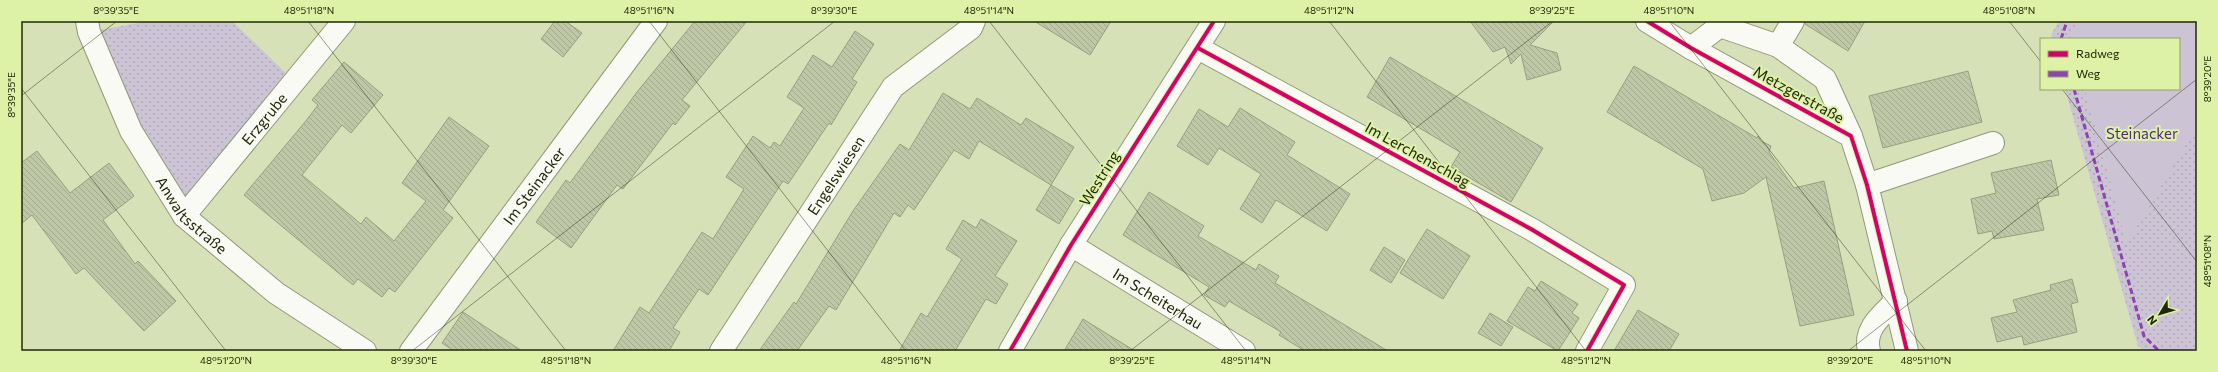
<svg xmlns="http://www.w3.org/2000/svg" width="2218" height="372" font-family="Commissioner,sans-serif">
  <defs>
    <pattern id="grass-dots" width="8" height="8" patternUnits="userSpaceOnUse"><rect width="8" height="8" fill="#ccc4d4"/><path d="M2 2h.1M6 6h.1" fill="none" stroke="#afa8b5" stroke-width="1.8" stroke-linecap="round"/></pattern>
    <pattern id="building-back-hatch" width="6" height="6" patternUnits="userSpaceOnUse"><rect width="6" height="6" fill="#bec7a6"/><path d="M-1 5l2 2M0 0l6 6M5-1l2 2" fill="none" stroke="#a3ab8e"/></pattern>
  </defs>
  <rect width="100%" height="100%" fill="#d6e1b8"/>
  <g fill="url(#grass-dots)">
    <polygon points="149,21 232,21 294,81 184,216 89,32"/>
    <polygon points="2059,21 2079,21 2071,36 2072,39 2052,39 2051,35"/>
    <polygon points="2065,89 2085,89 2127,243 2197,126 2197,351 2145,351 2138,346"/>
  </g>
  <polygon fill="#ccc4d4" points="2079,21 2197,21 2197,126 2127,244 2085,89 2179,89 2179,39 2072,39 2071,36"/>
  <g fill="url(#building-back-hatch)" stroke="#97a07f">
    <polygon points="555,21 565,21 582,33 563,57 541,39"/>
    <polygon points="695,21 747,21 682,100 690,106 675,125 673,123 623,189 617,185 571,248 536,222 566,180 570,183 637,92"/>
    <polygon points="1034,21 1111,21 1090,55"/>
    <polygon points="1470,21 1554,21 1530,45 1557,53 1561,70 1527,80 1521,54 1511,64 1505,47 1493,52"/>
    <polygon points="1805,21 1865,21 1848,51 1805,24"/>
    <polygon points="855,31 874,44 852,79 857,82 831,125 829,123 788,184 783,181 708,295 699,289 673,328 680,332 669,351 613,351 640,307 649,313 702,232 713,239 744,189 726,177 753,136 770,148 774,142 780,146 804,108 787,97 813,55 832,67"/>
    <polygon points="1390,57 1543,148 1511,202 1451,167 1460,152 1367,97"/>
    <polygon points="344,62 383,95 351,133 342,125 302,175 361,224 366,217 394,241 426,201 402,183 449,117 489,146 443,210 453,218 395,292 389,288 382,297 358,279 353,285 244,195 305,122 318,105 312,100"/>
    <polygon points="1634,66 1757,138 1758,136 1761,141 1771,146 1769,152 1794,188 1824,181 1854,315 1800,326 1766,177 1744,193 1712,201 1703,169 1607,112"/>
    <polygon points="1968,71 1982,122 1883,148 1869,96"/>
    <polygon points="943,93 970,109 977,98 1021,125 1026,118 1074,147 1051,185 1074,199 1059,224 1036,210 1051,185 979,141 969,159 954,150 914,210 908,205 900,217 894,213 836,310 829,306 797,351 759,351 794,302 796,304 853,211 900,144 909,150"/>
    <polygon points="1240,108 1295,142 1287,155 1350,194 1327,231 1276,200 1262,223 1240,209 1261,174 1219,148 1208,165 1177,146 1199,109 1228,127"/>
    <polygon points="37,151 70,193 109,163 134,196 103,220 135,264 138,261 176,301 144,331 84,268 76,274 32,215 21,224 21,163"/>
    <polygon points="2051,160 2059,195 2037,199 2044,230 1994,239 1992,231 1978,234 1971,199 1996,193 1991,173"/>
    <polygon points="1149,192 1204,226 1198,236 1256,270 1259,264 1279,276 1275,283 1388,351 1305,351 1279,335 1281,332 1229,301 1225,307 1204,295 1209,287 1123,235"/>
    <polygon points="981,219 1017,241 995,276 1008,284 996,304 986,299 955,351 899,351 921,313 927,317 962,259 946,249 963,220 976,228"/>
    <polygon points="1427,229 1470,256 1443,299 1400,273"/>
    <polygon points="1384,247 1405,260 1391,283 1370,270"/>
    <polygon points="2072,279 2078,302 2071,304 2077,332 2024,345 2022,336 1997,342 1991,318 2017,312 2013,300 2051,290 2050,285"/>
    <polygon points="1541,281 1578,304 1572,313 1579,318 1558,351 1507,321 1528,287 1535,291"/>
    <polygon points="1638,310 1679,334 1669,351 1614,351"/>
    <polygon points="463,312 522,351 454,351 442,343"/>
    <polygon points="1490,313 1513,327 1501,346 1478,333"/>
    <polygon points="1083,319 1135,351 1064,351"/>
  </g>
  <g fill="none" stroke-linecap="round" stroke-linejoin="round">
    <defs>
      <g id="minor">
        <path id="s1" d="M 87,21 L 89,32 L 131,131 L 184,216 L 276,293 L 365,351"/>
        <polyline points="1647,21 1691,48 1851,136 1867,185 1907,351"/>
        <polyline points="1778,46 1793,21"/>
        <polyline points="1198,48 1531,229 1624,285 1587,351"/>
        <polyline points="1691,48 1720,26 1778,46 1825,79 1851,136"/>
        <polyline points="1867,185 1993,143"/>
        <path id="s2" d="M 184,216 L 344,21"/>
        <path id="s3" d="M 1071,245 L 1244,351"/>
        <path id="s4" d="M 411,351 L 656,21"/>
        <path id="s5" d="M 721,351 L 893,87 L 971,28 L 974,21"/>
        <polyline points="1010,351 1071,245 1214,21"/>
        <path d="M 1869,351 C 1863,329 1882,315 1896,301"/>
      </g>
    </defs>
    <use href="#minor" stroke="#919978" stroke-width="24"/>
    <use href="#minor" stroke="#f9faf4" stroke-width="22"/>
    <g stroke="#8e44ad" stroke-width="3" stroke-dasharray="6 3" stroke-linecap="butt">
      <polyline points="2061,39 2067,21"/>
      <polyline points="2074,89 2144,336 2159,351"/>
    </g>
    <defs>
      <g id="cycleway">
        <polyline points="1647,21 1691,48 1851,136 1867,185 1907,351"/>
        <polyline points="1198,48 1531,229 1624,285 1587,351"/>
        <polyline points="1010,351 1071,245 1214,21"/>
      </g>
    </defs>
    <use href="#cycleway" stroke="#def2a7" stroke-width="6"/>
    <use href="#cycleway" stroke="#d6006c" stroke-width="4"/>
  </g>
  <path fill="none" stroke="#21280a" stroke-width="1" stroke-opacity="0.45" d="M 308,21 L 566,351M 649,21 L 906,351M 989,21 L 1246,351M 1329,21 L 1586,351M 1669,21 L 1926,351M 2009,21 L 2041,62M 21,88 L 226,351M 2062,89 L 2197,262M 21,96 L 117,21M 412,351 L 835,21M 1130,351 L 1553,21M 1848,351 L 2197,79"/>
  <g text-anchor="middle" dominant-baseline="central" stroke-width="4" stroke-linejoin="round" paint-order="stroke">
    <g font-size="15" fill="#21280a" stroke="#def2a7">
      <text transform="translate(1799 94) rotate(29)">Metzgerstraße</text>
      <text stroke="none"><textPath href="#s2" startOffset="126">Erzgrube</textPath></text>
      <text transform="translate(1418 154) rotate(29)">Im Lerchenschlag</text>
      <text stroke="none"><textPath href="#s5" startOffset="210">Engelswiesen</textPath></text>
      <text transform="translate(1099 178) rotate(-58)">Westring</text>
      <text stroke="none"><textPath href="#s4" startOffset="206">Im Steinacker</textPath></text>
      <text stroke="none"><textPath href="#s1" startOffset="223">Anwaltsstraße</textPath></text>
      <text stroke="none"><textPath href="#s3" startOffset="102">Im Scheiterhau</textPath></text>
    </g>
    <g font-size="15" fill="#512b80" stroke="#def2a7">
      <text x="2142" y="133">Steinacker</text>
    </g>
  </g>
  <rect width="2218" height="372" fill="none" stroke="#def2a7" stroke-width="44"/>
  <rect x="2040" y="38" width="140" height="52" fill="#def2a7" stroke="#92a168"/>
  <rect x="2048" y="51" width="20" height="6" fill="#d6006c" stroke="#92a168"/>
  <text x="2076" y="58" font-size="12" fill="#21280a">Radweg</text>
  <rect x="2048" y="71" width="20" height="6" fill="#8e44ad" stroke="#92a168"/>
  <text x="2076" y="78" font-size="12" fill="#21280a">Weg</text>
  <g transform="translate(2160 314) rotate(232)" stroke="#def2a7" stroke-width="3" paint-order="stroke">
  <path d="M0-3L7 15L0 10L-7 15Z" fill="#21280a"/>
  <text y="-6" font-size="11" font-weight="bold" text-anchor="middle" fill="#21280a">N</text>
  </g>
  <rect x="22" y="22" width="2174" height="328" fill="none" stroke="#21280a" stroke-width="1.5"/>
  <g font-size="10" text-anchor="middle" fill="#21280a">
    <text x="116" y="14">8°39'35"E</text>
    <text x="309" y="14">48°51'18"N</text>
    <text x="649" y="14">48°51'16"N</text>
    <text x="834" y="14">8°39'30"E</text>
    <text x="989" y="14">48°51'14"N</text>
    <text x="1329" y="14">48°51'12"N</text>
    <text x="1552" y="14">8°39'25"E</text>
    <text x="1669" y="14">48°51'10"N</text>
    <text x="2009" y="14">48°51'08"N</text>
    <text transform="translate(2207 79) rotate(-90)" y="4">8°39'20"E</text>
    <text transform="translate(11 95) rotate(-90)" y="4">8°39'35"E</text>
    <text transform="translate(2207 261) rotate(-90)" y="4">48°51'08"N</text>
    <text x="226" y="364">48°51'20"N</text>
    <text x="414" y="364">8°39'30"E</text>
    <text x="566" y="364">48°51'18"N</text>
    <text x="906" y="364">48°51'16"N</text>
    <text x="1132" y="364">8°39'25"E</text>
    <text x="1246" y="364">48°51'14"N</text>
    <text x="1586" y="364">48°51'12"N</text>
    <text x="1850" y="364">8°39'20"E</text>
    <text x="1926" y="364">48°51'10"N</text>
  </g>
</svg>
